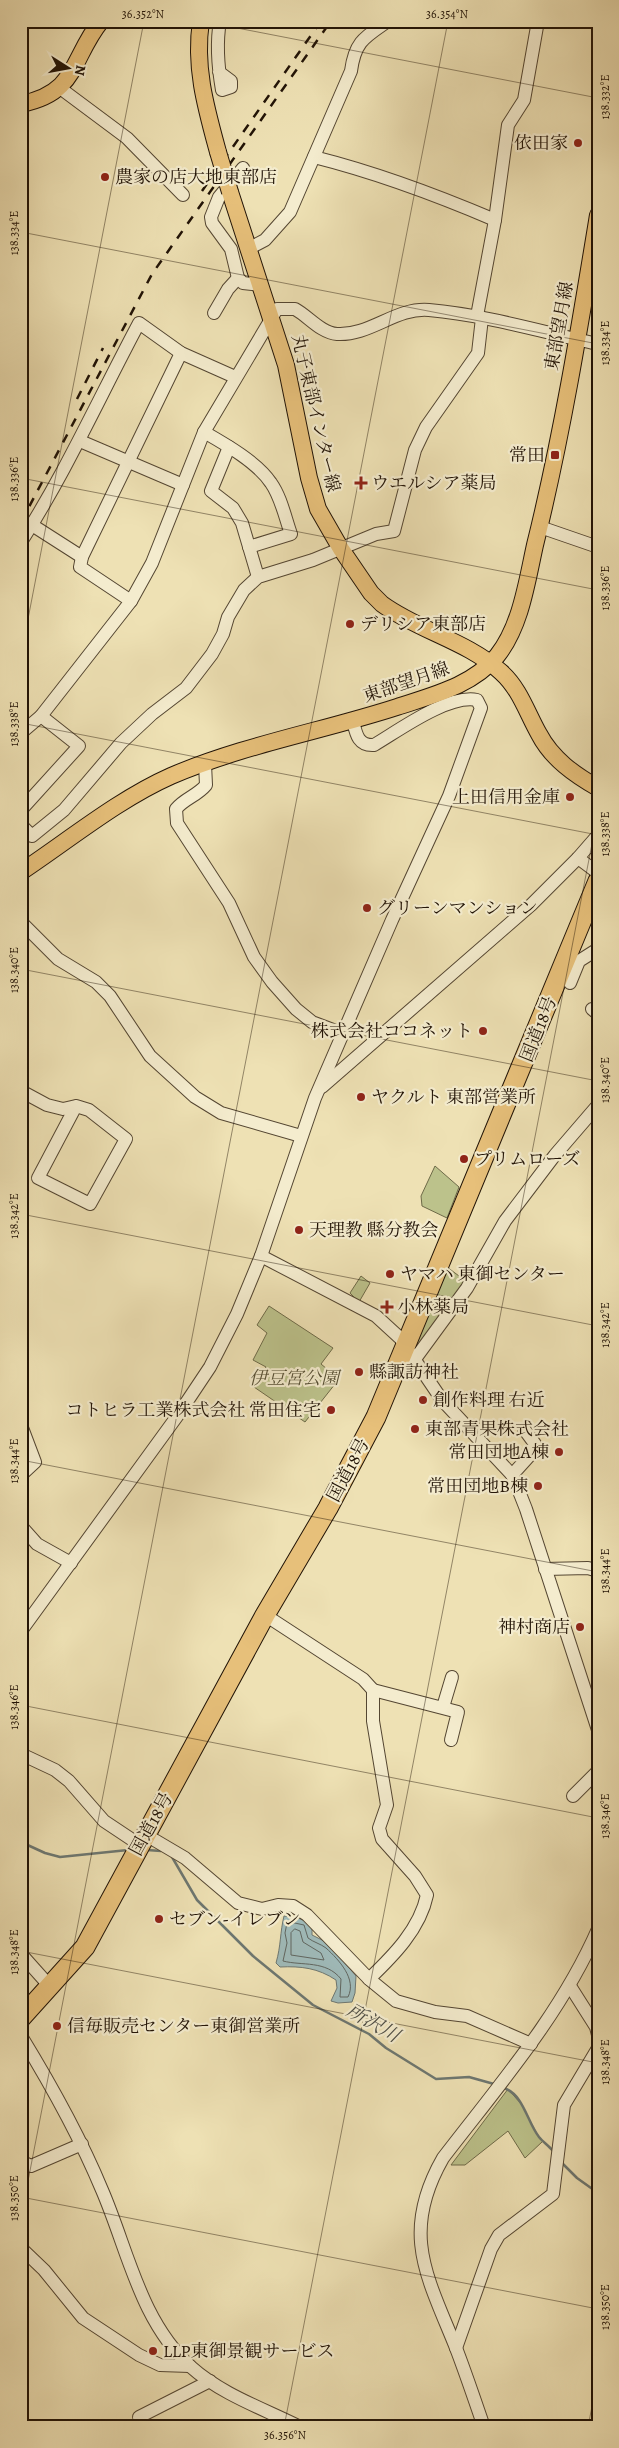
<svg xmlns="http://www.w3.org/2000/svg" width="619" height="2448" font-family="Alegreya,'Noto Serif JP',serif">
  <rect width="100%" height="100%" fill="#eee1b4"/>
  <filter id="stains"><feTurbulence type="fractalNoise" baseFrequency=".004" numOctaves="4"/><feColorMatrix values="0 0 0 0 .2 0 0 0 0 .09 0 0 0 0 .02 0 0 0 .5 -.17"/></filter>
  <radialGradient id="worn" r=".72"><stop offset=".6" stop-color="#630" stop-opacity="0"/><stop offset="1" stop-color="#630" stop-opacity=".3"/></radialGradient>
  <g fill="#bcc28b" stroke="#6e6a48">
    <polygon points="435,1166 459,1187 447,1218 422,1206 421,1196"/>
    <polygon points="447,1267 467,1282 418,1349 416,1344"/>
    <polygon points="361,1276 370,1283 359,1302 350,1293"/>
    <polygon points="269,1306 333,1348 321,1364 339,1379 305,1422 254,1387 266,1367 253,1360 267,1333 257,1325"/>
    <polygon points="508,2089 522,2105 538,2136 543,2141 525,2158 508,2131 465,2165 451,2165"/>
  </g>
  <path fill="#9fbab9" stroke="#6d7771" d="M 284,1916 L 307,1920 L 312,1928 L 312,1935 L 328,1943 L 356,1976 L 355,1993 L 352,2002 L 338,2003 L 331,2001 L 337,1988 L 336,1980 C 318,1968 301,1966 280,1967 L 276,1963 C 281,1946 280,1932 284,1916 Z"/>
  <g fill="none" stroke-linecap="round" stroke-linejoin="round">
    <g stroke="#606660" stroke-width="1">
      <path d="M 290,1922 L 304,1925 L 308,1938 C 313,1942 321,1944 326,1948 C 339,1960 357,1979 348,1997 L 340,1997 L 341,1979 C 326,1960 302,1966 283,1961 L 287,1943 L 285,1933 L 287,1923 Z"/>
      <polygon points="295,1929 300,1931 303,1942 321,1953 324,1960 291,1955 291,1933"/>
    </g>
    <g stroke="#6d7771" stroke-width="2.5">
      <polyline points="21,1842 45,1853 60,1857 128,1850"/>
      <polyline points="147,1850 161,1851"/>
      <polyline points="172,1857 197,1900 253,1956 313,2005 369,2034 386,2048 436,2079 469,2077 494,2084"/>
      <path d="M 504,2088 C 524,2095 527,2122 539,2137 C 543,2142 549,2146 553,2151"/>
      <polyline points="561,2162 577,2178 598,2193"/>
    </g>
    <defs>
      <g id="minor">
        <path d="M 219,72 L 231,81 L 231,87 L 222,90 C 218,67 216,44 220,21"/>
        <polyline points="60,88 127,138 183,195"/>
        <path d="M 314,157 C 378,173 434,194 495,220"/>
        <polyline points="243,168 219,197 211,217 212,223 231,249 238,278 243,283 260,285"/>
        <path d="M 248,249 L 265,240 L 290,212 L 351,71 C 355,41 365,37 388,21"/>
        <polyline points="214,313 228,289 238,278"/>
        <polyline points="477,316 495,220 508,125 524,100 538,21"/>
        <path d="M 204,432 C 225,444 257,462 271,483 C 281,497 285,517 291,534 L 249,547"/>
        <polyline points="80,441 183,485"/>
        <polyline points="229,447 211,491 233,508 242,523 258,577"/>
        <polyline points="32,525 82,557"/>
        <polyline points="540,527 598,547"/>
        <path d="M 21,542 C 66,472 100,396 139,323 L 181,353 L 235,377"/>
        <polyline points="131,601 80,567 82,557 181,353"/>
        <path d="M 21,733 L 41,716 L 131,601 L 152,563 L 204,432 L 277,309 L 295,309 C 308,316 321,333 337,334 C 370,336 396,307 429,310 C 486,315 542,332 598,344"/>
        <path d="M 205,764 L 206,785 C 197,796 185,798 176,809 L 177,823 L 229,903 L 254,957 L 272,982 L 296,1009 L 312,1022 L 344,1034"/>
        <polyline points="21,810 79,746 41,716"/>
        <polyline points="21,825 32,836 64,810 121,743 152,714 186,688 212,654 223,634 228,617 244,590 258,577 313,560 376,534 394,531 415,450 426,427 478,353 482,318"/>
        <polyline points="578,858 598,873"/>
        <polyline points="21,922 58,959 96,982 110,996 150,1056 195,1097 221,1113 301,1136"/>
        <polyline points="570,983 579,961 598,949"/>
        <polyline points="592,1009 598,1014"/>
        <polyline points="322,1087 531,905 578,858 598,835"/>
        <polyline points="21,1091 47,1105 63,1109 76,1106 89,1110 126,1139 90,1204 38,1178 76,1106"/>
        <polyline points="261,1256 376,1316 400,1338 442,1400 513,1476 526,1509 598,1730"/>
        <polyline points="415,1359 467,1288 505,1221 555,1155 598,1105"/>
        <polyline points="21,1425 35,1462 21,1475"/>
        <polyline points="512,1475 531,1454 535,1444 524,1429"/>
        <polyline points="21,1526 37,1544 71,1563"/>
        <polyline points="545,1569 588,1568 598,1571"/>
        <path d="M 265,1615 L 363,1679 L 373,1690 L 373,1721 L 387,1805 L 379,1828 L 382,1839 L 415,1876 L 427,1895 C 420,1929 393,1956 369,1979"/>
        <path d="M 21,1631 L 178,1415 L 210,1367 L 237,1314 L 261,1256 L 315,1098 L 392,920 L 449,796 L 481,708 L 477,700 C 448,694 398,731 374,745 C 358,746 356,734 353,721"/>
        <polyline points="373,1690 458,1712 451,1740"/>
        <polyline points="443,1707 452,1677"/>
        <polyline points="21,1754 55,1770 69,1781 104,1821 140,1845"/>
        <polyline points="573,1796 598,1771"/>
        <polyline points="146,1835 185,1858 238,1903 262,1909 278,1905 293,1906 307,1915 369,1979 396,2001 435,2012 467,2016 531,2044"/>
        <polyline points="21,1954 46,1982 47,1991"/>
        <polyline points="570,1986 596,2027 598,2035"/>
        <path d="M 21,2036 C 51,2085 80,2137 102,2190 C 128,2250 140,2321 191,2367 C 221,2394 264,2409 300,2427"/>
        <polyline points="21,2161 31,2166 82,2144"/>
        <polyline points="21,2248 44,2270 83,2318 139,2355 160,2365 190,2366"/>
        <polyline points="456,2348 491,2249 499,2235 553,2194 564,2105 598,2048"/>
        <polyline points="139,2417 210,2381"/>
        <path d="M 484,2427 C 475,2401 466,2374 456,2348 C 427,2276 400,2233 443,2158 C 499,2085 561,2014 598,1929"/>
      </g>
      <g id="major">
        <path d="M 201,21 C 194,67 206,108 218,152"/>
        <path d="M 21,104 C 78,93 71,58 101,21"/>
        <path d="M 230,192 L 286,365 L 309,478 L 318,509 L 341,549 L 371,593 L 382,604 C 419,631 467,641 501,672 C 520,689 527,713 539,734 C 552,759 575,775 598,788"/>
        <path d="M 21,872 C 69,840 119,799 171,776 C 243,745 323,731 397,707 C 433,695 472,686 497,656 C 521,626 527,581 535,545 C 562,436 580,325 598,215"/>
      </g>
      <polyline id="highway" points="21,2018 85,1947 265,1615 328,1508 376,1417 598,881"/>
    </defs>
    <use href="#minor" stroke="#544632" stroke-width="14"/>
    <use href="#major" stroke="#211306" stroke-width="18"/>
    <use href="#highway" stroke="#211306" stroke-width="21"/>
    <use href="#minor" stroke="#f4ecce" stroke-width="12"/>
    <use href="#major" stroke="#e7c07a" stroke-width="16"/>
    <use href="#highway" stroke="#e7c07a" stroke-width="19"/>
    <g stroke="#211306" stroke-width="2.5" stroke-dasharray="9 9" stroke-linecap="butt">
      <polyline points="202,191 321,21"/>
      <polyline points="77,399 103,348"/>
      <polyline points="21,522 152,274 331,21"/>
    </g>
    <defs>
      <polyline id="major-bridge" points="218,152 230,192"/>
    </defs>
    <use href="#major-bridge" stroke="#211306" stroke-width="18" stroke-linecap="butt"/>
    <use href="#major-bridge" stroke="#e7c07a" stroke-width="16"/>
  </g>
  <path fill="none" stroke="#211306" stroke-width="1" stroke-opacity="0.45" d="M 201,21 L 598,98M 21,232 L 598,344M 21,478 L 598,590M 21,655 L 144,21M 21,723 L 598,835M 21,969 L 598,1081M 21,1214 L 598,1326M 21,1460 L 598,1572M 21,1705 L 598,1818M 21,1951 L 598,2063M 21,2197 L 598,2309M 21,2217 L 448,21M 284,2427 L 598,813M 588,2427 L 598,2375"/>
  <g fill="#8f2418" stroke="#f4ecce" stroke-width="2">
    <circle cx="578" cy="143" r="5"/>
    <circle cx="105" cy="177" r="5"/>
    <rect x="550" y="450" width="10" height="10" rx="2.5"/>
    <path d="M358.5 475.5h5v5h5v5h-5v5h-5v-5h-5v-5h5z"/>
    <circle cx="350" cy="624" r="5"/>
    <circle cx="570" cy="797" r="5"/>
    <circle cx="367" cy="908" r="5"/>
    <circle cx="483" cy="1031" r="5"/>
    <circle cx="361" cy="1097" r="5"/>
    <circle cx="464" cy="1159" r="5"/>
    <circle cx="299" cy="1230" r="5"/>
    <circle cx="390" cy="1274" r="5"/>
    <path d="M384.5 1299.5h5v5h5v5h-5v5h-5v-5h-5v-5h5z"/>
    <circle cx="359" cy="1372" r="5"/>
    <circle cx="423" cy="1400" r="5"/>
    <circle cx="331" cy="1410" r="5"/>
    <circle cx="415" cy="1429" r="5"/>
    <circle cx="559" cy="1452" r="5"/>
    <circle cx="538" cy="1486" r="5"/>
    <circle cx="580" cy="1627" r="5"/>
    <circle cx="159" cy="1919" r="5"/>
    <circle cx="57" cy="2026" r="5"/>
    <circle cx="153" cy="2351" r="5"/>
  </g>
  <g text-anchor="middle" dominant-baseline="central" stroke-width="4.5" stroke-linejoin="round" paint-order="stroke">
    <g font-size="18" fill="#211306" stroke="#f4ecce" text-anchor="start">
      <text x="568" y="143" text-anchor="end">依田家</text>
      <text x="115" y="177">農家の店大地東部店</text>
      <text x="545" y="455" text-anchor="end">常田</text>
      <text x="371" y="483">ウエルシア薬局</text>
      <text x="360" y="624">デリシア東部店</text>
      <text x="560" y="797" text-anchor="end">上田信用金庫</text>
      <text x="377" y="908">グリーンマンション</text>
      <text x="473" y="1031" text-anchor="end">株式会社ココネット</text>
      <text x="371" y="1097">ヤクルト 東部営業所</text>
      <text x="474" y="1159">プリムローズ</text>
      <text x="309" y="1230">天理教 縣分教会</text>
      <text x="400" y="1274">ヤマハ 東御センター</text>
      <text x="397" y="1307">小林薬局</text>
      <text x="369" y="1372">縣諏訪神社</text>
      <text x="433" y="1400">創作料理 右近</text>
      <text x="321" y="1410" text-anchor="end">コトヒラ工業株式会社 常田住宅</text>
      <text x="425" y="1429">東部青果株式会社</text>
      <text x="549" y="1452" text-anchor="end">常田団地A棟</text>
      <text x="528" y="1486" text-anchor="end">常田団地B棟</text>
      <text x="570" y="1627" text-anchor="end">神村商店</text>
      <text x="169" y="1919">セブン-イレブン</text>
      <text x="67" y="2026">信毎販売センター東御営業所</text>
      <text x="163" y="2351">LLP東御景観サービス</text>
    </g>
    <g font-size="18" fill="#211306" stroke="#f4ecce">
      <text transform="translate(559 326) rotate(-80)">東部望月線</text>
      <text transform="translate(316 413) rotate(77)">丸子東部インター線</text>
      <text transform="translate(406 682) rotate(-19)">東部望月線</text>
      <text transform="translate(538 1029) rotate(-68)">国道18号</text>
      <text transform="translate(348 1470) rotate(-62)">国道18号</text>
      <text transform="translate(151 1824) rotate(-61)">国道18号</text>
    </g>
    <g font-size="18" font-style="italic" fill="#575035" stroke="#f4ecce">
      <text x="294" y="1378">伊豆宮公園</text>
    </g>
    <g font-size="19" font-style="italic" fill="#4d4d45" stroke="#f4ecce">
      <text transform="translate(373 2023) rotate(30)">所沢川</text>
    </g>
  </g>
  <rect width="619" height="2448" fill="none" stroke="#eee1b4" stroke-width="55"/>
  <g transform="translate(68 68) rotate(101)" stroke="#f4ecce" stroke-width="4" paint-order="stroke">
  <path d="M0-4L9 19L0 12L-9 19Z" fill="#211306"/>
  <text y="-8" font-size="14" font-weight="bold" text-anchor="middle" fill="#211306">N</text>
  </g>
  <rect x="28" y="28" width="564" height="2392" fill="none" stroke="#211306" stroke-width="2"/>
  <g font-size="12" text-anchor="middle" fill="#211306">
    <text x="143" y="18">36.352°N</text>
    <text x="447" y="18">36.354°N</text>
    <text transform="translate(605 97) rotate(-90)" y="4">138.332°E</text>
    <text transform="translate(14 233) rotate(-90)" y="4">138.334°E</text>
    <text transform="translate(605 343) rotate(-90)" y="4">138.334°E</text>
    <text transform="translate(14 479) rotate(-90)" y="4">138.336°E</text>
    <text transform="translate(605 588) rotate(-90)" y="4">138.336°E</text>
    <text transform="translate(14 724) rotate(-90)" y="4">138.338°E</text>
    <text transform="translate(605 834) rotate(-90)" y="4">138.338°E</text>
    <text transform="translate(14 970) rotate(-90)" y="4">138.340°E</text>
    <text transform="translate(605 1080) rotate(-90)" y="4">138.340°E</text>
    <text transform="translate(14 1216) rotate(-90)" y="4">138.342°E</text>
    <text transform="translate(605 1325) rotate(-90)" y="4">138.342°E</text>
    <text transform="translate(14 1461) rotate(-90)" y="4">138.344°E</text>
    <text transform="translate(605 1571) rotate(-90)" y="4">138.344°E</text>
    <text transform="translate(14 1707) rotate(-90)" y="4">138.346°E</text>
    <text transform="translate(605 1816) rotate(-90)" y="4">138.346°E</text>
    <text transform="translate(14 1952) rotate(-90)" y="4">138.348°E</text>
    <text transform="translate(605 2062) rotate(-90)" y="4">138.348°E</text>
    <text transform="translate(14 2198) rotate(-90)" y="4">138.350°E</text>
    <text transform="translate(605 2307) rotate(-90)" y="4">138.350°E</text>
    <text x="285" y="2439">36.356°N</text>
  </g>
  <rect width="100%" height="100%" filter="url(#stains)"/>
  <rect width="100%" height="100%" fill="url(#worn)"/>
</svg>
